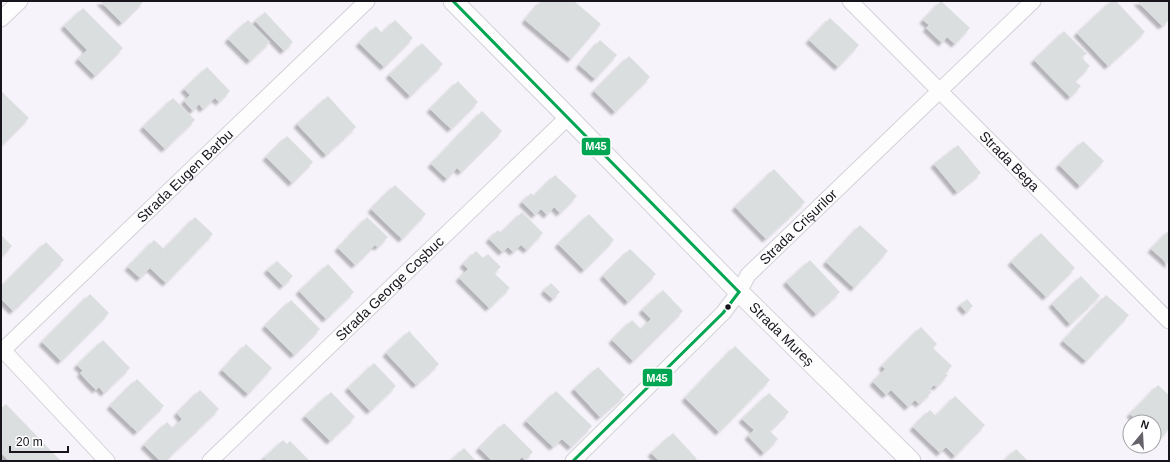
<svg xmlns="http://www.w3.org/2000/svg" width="1170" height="462" font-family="Arial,sans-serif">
  <defs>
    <filter id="shadow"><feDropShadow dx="-3.5" dy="3.5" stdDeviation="1" flood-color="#0004"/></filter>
  </defs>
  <rect width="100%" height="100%" fill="#f6f4fa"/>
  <g fill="#dbdede" filter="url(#shadow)">
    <polygon points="100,1 144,1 122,23"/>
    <polygon points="541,1 574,1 601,24 571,59 525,20"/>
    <polygon points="941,1 970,28 955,44 947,37 942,43 926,28 929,25 923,20"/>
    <polygon points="1111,1 1116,1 1145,32 1108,66 1077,33"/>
    <polygon points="1137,1 1169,1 1169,20 1162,26"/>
    <polygon points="83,8 123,48 95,76 78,59 87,50 64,26"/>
    <polygon points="265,12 293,42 284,51 255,21"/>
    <polygon points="830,18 859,45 838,67 809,40"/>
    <polygon points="248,20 270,42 250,61 228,39"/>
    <polygon points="395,20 413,38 384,67 359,43 376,26 382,33"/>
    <polygon points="1064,31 1087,54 1081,57 1090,66 1075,81 1081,86 1070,97 1034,60"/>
    <polygon points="600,40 617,55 595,79 579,65"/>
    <polygon points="422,43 443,64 410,96 389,75"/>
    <polygon points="629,56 650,77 615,112 594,91"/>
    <polygon points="207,67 230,91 219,102 215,98 203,109 199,104 193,111 184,101 190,95 184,89"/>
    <polygon points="458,81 478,102 451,129 430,109"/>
    <polygon points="1,91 29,118 1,146"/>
    <polygon points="328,96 356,127 326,155 297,124"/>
    <polygon points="173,98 195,120 165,149 143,127"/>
    <polygon points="482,111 502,131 461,172 457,168 447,179 431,164"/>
    <polygon points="287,136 313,162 292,183 266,157"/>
    <polygon points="1083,141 1104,161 1080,186 1059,165"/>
    <polygon points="958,145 981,173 957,192 934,164"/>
    <polygon points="774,169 805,202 766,239 735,207"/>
    <polygon points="555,175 577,196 560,213 554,207 547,215 541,209 535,215 522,202 531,193 534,196"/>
    <polygon points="395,185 426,214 402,239 371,209"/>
    <polygon points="522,212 543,233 527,250 521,245 513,252 508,247 502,252 489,239 498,230 501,233"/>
    <polygon points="589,214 614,240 584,270 558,244"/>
    <polygon points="195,217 213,234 166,283 150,268 140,278 128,267 154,240 164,249"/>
    <polygon points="367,217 388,237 378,247 375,245 355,265 338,248"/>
    <polygon points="860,225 888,251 854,288 826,262"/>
    <polygon points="1169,230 1169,265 1151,249"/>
    <polygon points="1041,233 1075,268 1046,297 1011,262"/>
    <polygon points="1,235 12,246 1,257"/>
    <polygon points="46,242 64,260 13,311 1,299 1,287"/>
    <polygon points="630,249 656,274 628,302 603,276"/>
    <polygon points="476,251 483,258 488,254 501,267 494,273 510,288 489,308 459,278 468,269 463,264"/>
    <polygon points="810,260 840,292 816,314 786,282"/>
    <polygon points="277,261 293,276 283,286 267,270"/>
    <polygon points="328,264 354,292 326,319 299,291"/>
    <polygon points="1081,276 1100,296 1070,324 1052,304"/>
    <polygon points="551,283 560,292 553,299 544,291"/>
    <polygon points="663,290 683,311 633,361 612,340 632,320 641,329 651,319 642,310"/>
    <polygon points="90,294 109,313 61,361 42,342"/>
    <polygon points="1106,295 1129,315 1086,361 1063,341"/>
    <polygon points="967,299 973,306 966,312 960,305"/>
    <polygon points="291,300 320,329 294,355 265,326"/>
    <polygon points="921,327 937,344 933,348 952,366 945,373 948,375 937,387 934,385 929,390 932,392 919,404 915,400 908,407 891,390 886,395 873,382 885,369 882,366"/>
    <polygon points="409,331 439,364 416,385 386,353"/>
    <polygon points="103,340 130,368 104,393 99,387 96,390 88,382 80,373 83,371 77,365"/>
    <polygon points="246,344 272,368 248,394 222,370"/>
    <polygon points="735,346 770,380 719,432 685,398"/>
    <polygon points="374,363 396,386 370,411 348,388"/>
    <polygon points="598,367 625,395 600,417 574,389"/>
    <polygon points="137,379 164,406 137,432 110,406"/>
    <polygon points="1158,385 1169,395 1169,429 1159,440 1154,436 1154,422 1139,422 1130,414"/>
    <polygon points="200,390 219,409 165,461 160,461 144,445 167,422 173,428 182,419 177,413"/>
    <polygon points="556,391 592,426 571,447 562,439 553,447 526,421"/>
    <polygon points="331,392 355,417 330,441 305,416"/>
    <polygon points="769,393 789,412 770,431 778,439 764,453 748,436 754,430 742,419"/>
    <polygon points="955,396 985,425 955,456 946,447 940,453 913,427 930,410 936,416"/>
    <polygon points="6,404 61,461 9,461 1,453 1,409"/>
    <polygon points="504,423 533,452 525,460 522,457 518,461 492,461 479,448"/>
    <polygon points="673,433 697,459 694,461 659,461 651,453"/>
    <polygon points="283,440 287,444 290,441 310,461 267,461 264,458"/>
    <polygon points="464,448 476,461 450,461"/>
    <polygon points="1016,449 1028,461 1004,461"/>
  </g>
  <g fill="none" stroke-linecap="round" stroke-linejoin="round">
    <defs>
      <g id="minor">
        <path id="s1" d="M 850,1 L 1169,321"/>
        <polyline points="1,19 20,1"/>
        <polyline points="1,348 107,461"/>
        <path id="s2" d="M 3,350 L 367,1"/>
        <path id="s3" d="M 210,461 L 568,117"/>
        <path id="s4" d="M 573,461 L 723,313 L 739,292 L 748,275 L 1033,1"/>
      </g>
      <g id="tertiary">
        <path id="s5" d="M 453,1 L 568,117 L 739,292 L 911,461"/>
      </g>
    </defs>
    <use href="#minor" stroke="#d3d1d8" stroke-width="17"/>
    <use href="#tertiary" stroke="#d3d1d8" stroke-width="21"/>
    <use href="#minor" stroke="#fefdfe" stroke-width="15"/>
    <use href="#tertiary" stroke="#fefdfe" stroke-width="19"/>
    <defs>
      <g id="bus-1">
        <polyline points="453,1 739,292"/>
        <polyline points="573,461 723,313 739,292"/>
      </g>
    </defs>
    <use href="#bus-1" stroke="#fff" stroke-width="6"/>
    <use href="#bus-1" stroke="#00a651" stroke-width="3"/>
  </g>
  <circle fill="#17141c" stroke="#fff" stroke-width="1.5" cx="728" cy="307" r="3.5"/>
  <g text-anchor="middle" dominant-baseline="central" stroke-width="3" stroke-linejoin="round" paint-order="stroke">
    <g font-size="14" fill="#17141c" stroke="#fff">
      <text stroke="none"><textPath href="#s1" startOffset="226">Strada Bega</textPath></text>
      <text stroke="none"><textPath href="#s2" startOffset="252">Strada Eugen Barbu</textPath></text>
      <text stroke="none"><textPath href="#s4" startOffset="326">Strada Crișurilor</textPath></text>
      <text stroke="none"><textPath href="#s3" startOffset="249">Strada George Coșbuc</textPath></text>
      <text stroke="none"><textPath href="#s5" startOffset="468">Strada Mureș</textPath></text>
    </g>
  </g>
  <g stroke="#fff" stroke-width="1.5">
    <rect x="581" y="137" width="30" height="19" rx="4" fill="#00a651"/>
    <rect x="642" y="368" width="31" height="19" rx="4" fill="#00a651"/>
  </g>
  <g font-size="11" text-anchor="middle" font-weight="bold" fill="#fff">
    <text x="596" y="150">M45</text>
    <text x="657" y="382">M45</text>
  </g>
  <rect width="1170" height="462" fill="none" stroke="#17141c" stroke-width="4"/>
  <g transform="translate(1142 434) rotate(18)"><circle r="19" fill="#ffffff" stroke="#a2a1a4"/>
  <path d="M0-3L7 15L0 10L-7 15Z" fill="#65626a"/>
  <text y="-6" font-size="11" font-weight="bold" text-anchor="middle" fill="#17141c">N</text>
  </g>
  <path d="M10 446v6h58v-6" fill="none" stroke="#17141c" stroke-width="2"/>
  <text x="16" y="446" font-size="12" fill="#17141c" stroke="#ffffff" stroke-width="3" paint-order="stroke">20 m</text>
</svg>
